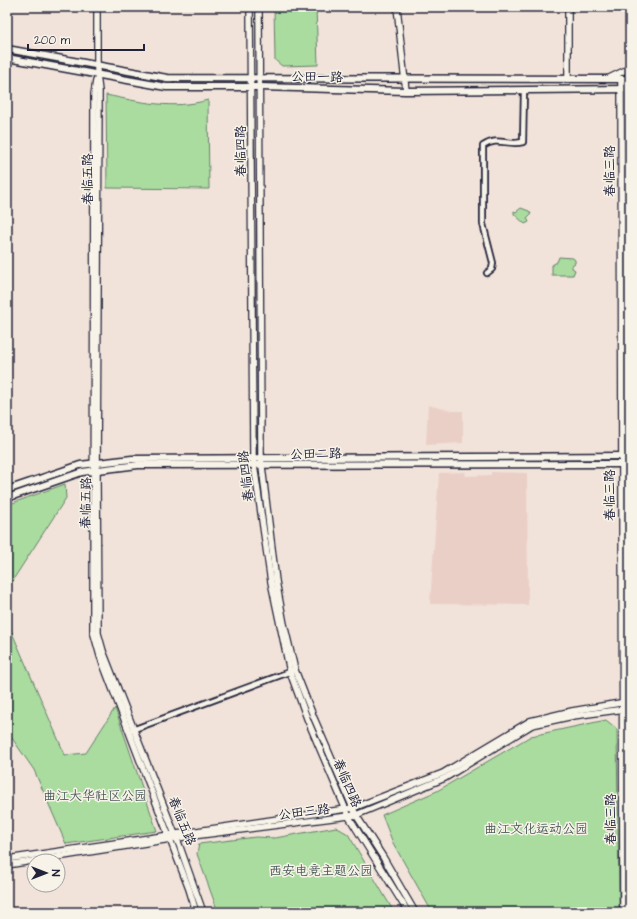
<svg xmlns="http://www.w3.org/2000/svg" width="637" height="919" font-family="'Architects Daughter','LXGW WenKai TC',sans-serif">
  <rect width="100%" height="100%" fill="#f1e3d9"/>
  <filter id="ink" filterUnits="userSpaceOnUse"><feTurbulence type="fractalNoise" baseFrequency=".025" numOctaves="2"/><feDisplacementMap in="SourceGraphic" scale="8" xChannelSelector="R" yChannelSelector="G"/><feConvolveMatrix kernelMatrix="1 2 1 2 8 2 1 2 1" color-interpolation-filters="sRGB"/></filter>
  <g filter="url(#ink)">
    <g fill="#eacfc7">
      <polygon points="428,405 452,411 463,411 463,443 426,445"/>
      <polygon points="465,472 466,476 491,475 491,472 527,473 528,605 430,604 439,473"/>
    </g>
    <g fill="#a9dc9e" stroke="#667f6c">
      <polygon points="274,7 316,7 318,65 282,66 275,60"/>
      <path d="M 106,95 C 140,102 174,110 208,100 L 209,189 L 107,188 Z"/>
      <polygon points="521,208 529,211 531,214 527,218 529,222 525,224 514,214 514,211 516,212"/>
      <polygon points="559,257 573,258 575,260 575,263 572,265 572,268 575,270 573,275 552,275 552,265 557,262"/>
      <polygon points="65,484 66,498 7,589 7,505"/>
      <polygon points="7,621 65,755 86,753 115,708 157,831 66,844 34,770 7,731"/>
      <polygon points="606,720 617,729 619,907 613,912 432,912 393,843 382,815 437,791 531,736"/>
      <polygon points="336,827 348,834 394,912 218,912 197,854 199,844 256,837 275,838"/>
    </g>
    <g fill="none" stroke-linecap="round" stroke-linejoin="round">
      <defs>
        <g id="minor">
          <path d="M 487,273 L 492,269 L 493,263 L 483,224 L 483,146 C 498,136 507,146 523,142 L 524,90"/>
          <polyline points="132,730 292,671"/>
        </g>
        <g id="tertiary">
          <polyline points="97,7 97,75 99,91 97,478 98,633 103,651 180,847 203,912"/>
          <polyline points="250,7 253,458 271,582 290,672 308,721 349,817 408,912"/>
          <polyline points="259,7 261,458 276,581 284,624 295,670 314,718 356,815 383,857 415,912"/>
          <polyline points="397,7 406,91"/>
          <polyline points="568,79 568,7"/>
          <polyline points="607,79 630,68"/>
          <polyline points="621,79 623,912"/>
          <polyline points="627,79 627,912"/>
          <polyline points="96,81 94,94 93,631 100,656 189,889 196,912"/>
          <polyline points="7,859 353,808 443,773 530,721 572,711 626,702"/>
          <polyline points="7,865 177,838 356,815 445,778 532,725 573,716 625,709"/>
        </g>
        <g id="secondary">
          <polyline points="7,49 167,78 630,79"/>
          <polyline points="7,58 166,87 260,87 406,91 630,89"/>
          <polyline points="7,490 80,465 132,459 630,456"/>
          <polyline points="7,498 82,472 138,465 630,464"/>
        </g>
      </defs>
      <use href="#minor" stroke="#22223b" stroke-width="8"/>
      <use href="#tertiary" stroke="#22223b" stroke-width="8"/>
      <use href="#secondary" stroke="#22223b" stroke-width="9"/>
      <use href="#minor" stroke="#f7f3e8" stroke-width="4.5"/>
      <use href="#tertiary" stroke="#f7f3e8" stroke-width="5.5"/>
      <use href="#secondary" stroke="#f7f3e8" stroke-width="6"/>
    </g>
  </g>
  <g text-anchor="middle" dominant-baseline="central" stroke-width="3" stroke-linejoin="round" paint-order="stroke">
    <g font-size="13" fill="#22223b" stroke="#f7f3e8">
      <text transform="translate(317 77) rotate(1)">公田一路</text>
      <text transform="translate(241 151) rotate(-90)">春临四路</text>
      <text transform="translate(610 171) rotate(-90)">春临三路</text>
      <text transform="translate(88 179) rotate(-90)">春临五路</text>
      <text transform="translate(316 454) rotate(-1)">公田二路</text>
      <text transform="translate(246 476) rotate(-96)">春临四路</text>
      <text transform="translate(610 495) rotate(-90)">春临三路</text>
      <text transform="translate(86 503) rotate(-89)">春临五路</text>
      <text transform="translate(347 783) rotate(67)">春临四路</text>
      <text transform="translate(304 812) rotate(-7)">公田三路</text>
      <text transform="translate(611 819) rotate(-90)">春临三路</text>
      <text transform="translate(182 821) rotate(68)">春临五路</text>
    </g>
    <g font-size="13" fill="#4a5a59" stroke="#f7f3e8">
      <text x="95" y="796">曲江大华社区公园</text>
      <text x="536" y="829">曲江文化运动公园</text>
      <text x="321" y="871">西安电竞主题公园</text>
    </g>
  </g>
  <rect width="637" height="919" fill="none" stroke="#f7f3e8" stroke-width="24"/>
  <rect x="12" y="12" width="613" height="895" fill="none" stroke="#22223b" stroke-width="1.5" filter="url(#ink)"/>
  <g transform="translate(46 873) rotate(90)"><circle r="19" fill="#f7f3e8" stroke="#a29fa3"/>
  <path d="M0-3L7 15L0 10L-7 15Z" fill="#22223b"/>
  <text y="-6" font-size="11" font-weight="bold" text-anchor="middle" fill="#22223b">N</text>
  </g>
  <path d="M28 44v6h116v-6" fill="none" stroke="#22223b" stroke-width="2"/>
  <text x="34" y="44" font-size="12" fill="#22223b" stroke="#f7f3e8" stroke-width="3" paint-order="stroke">200 m</text>
</svg>
